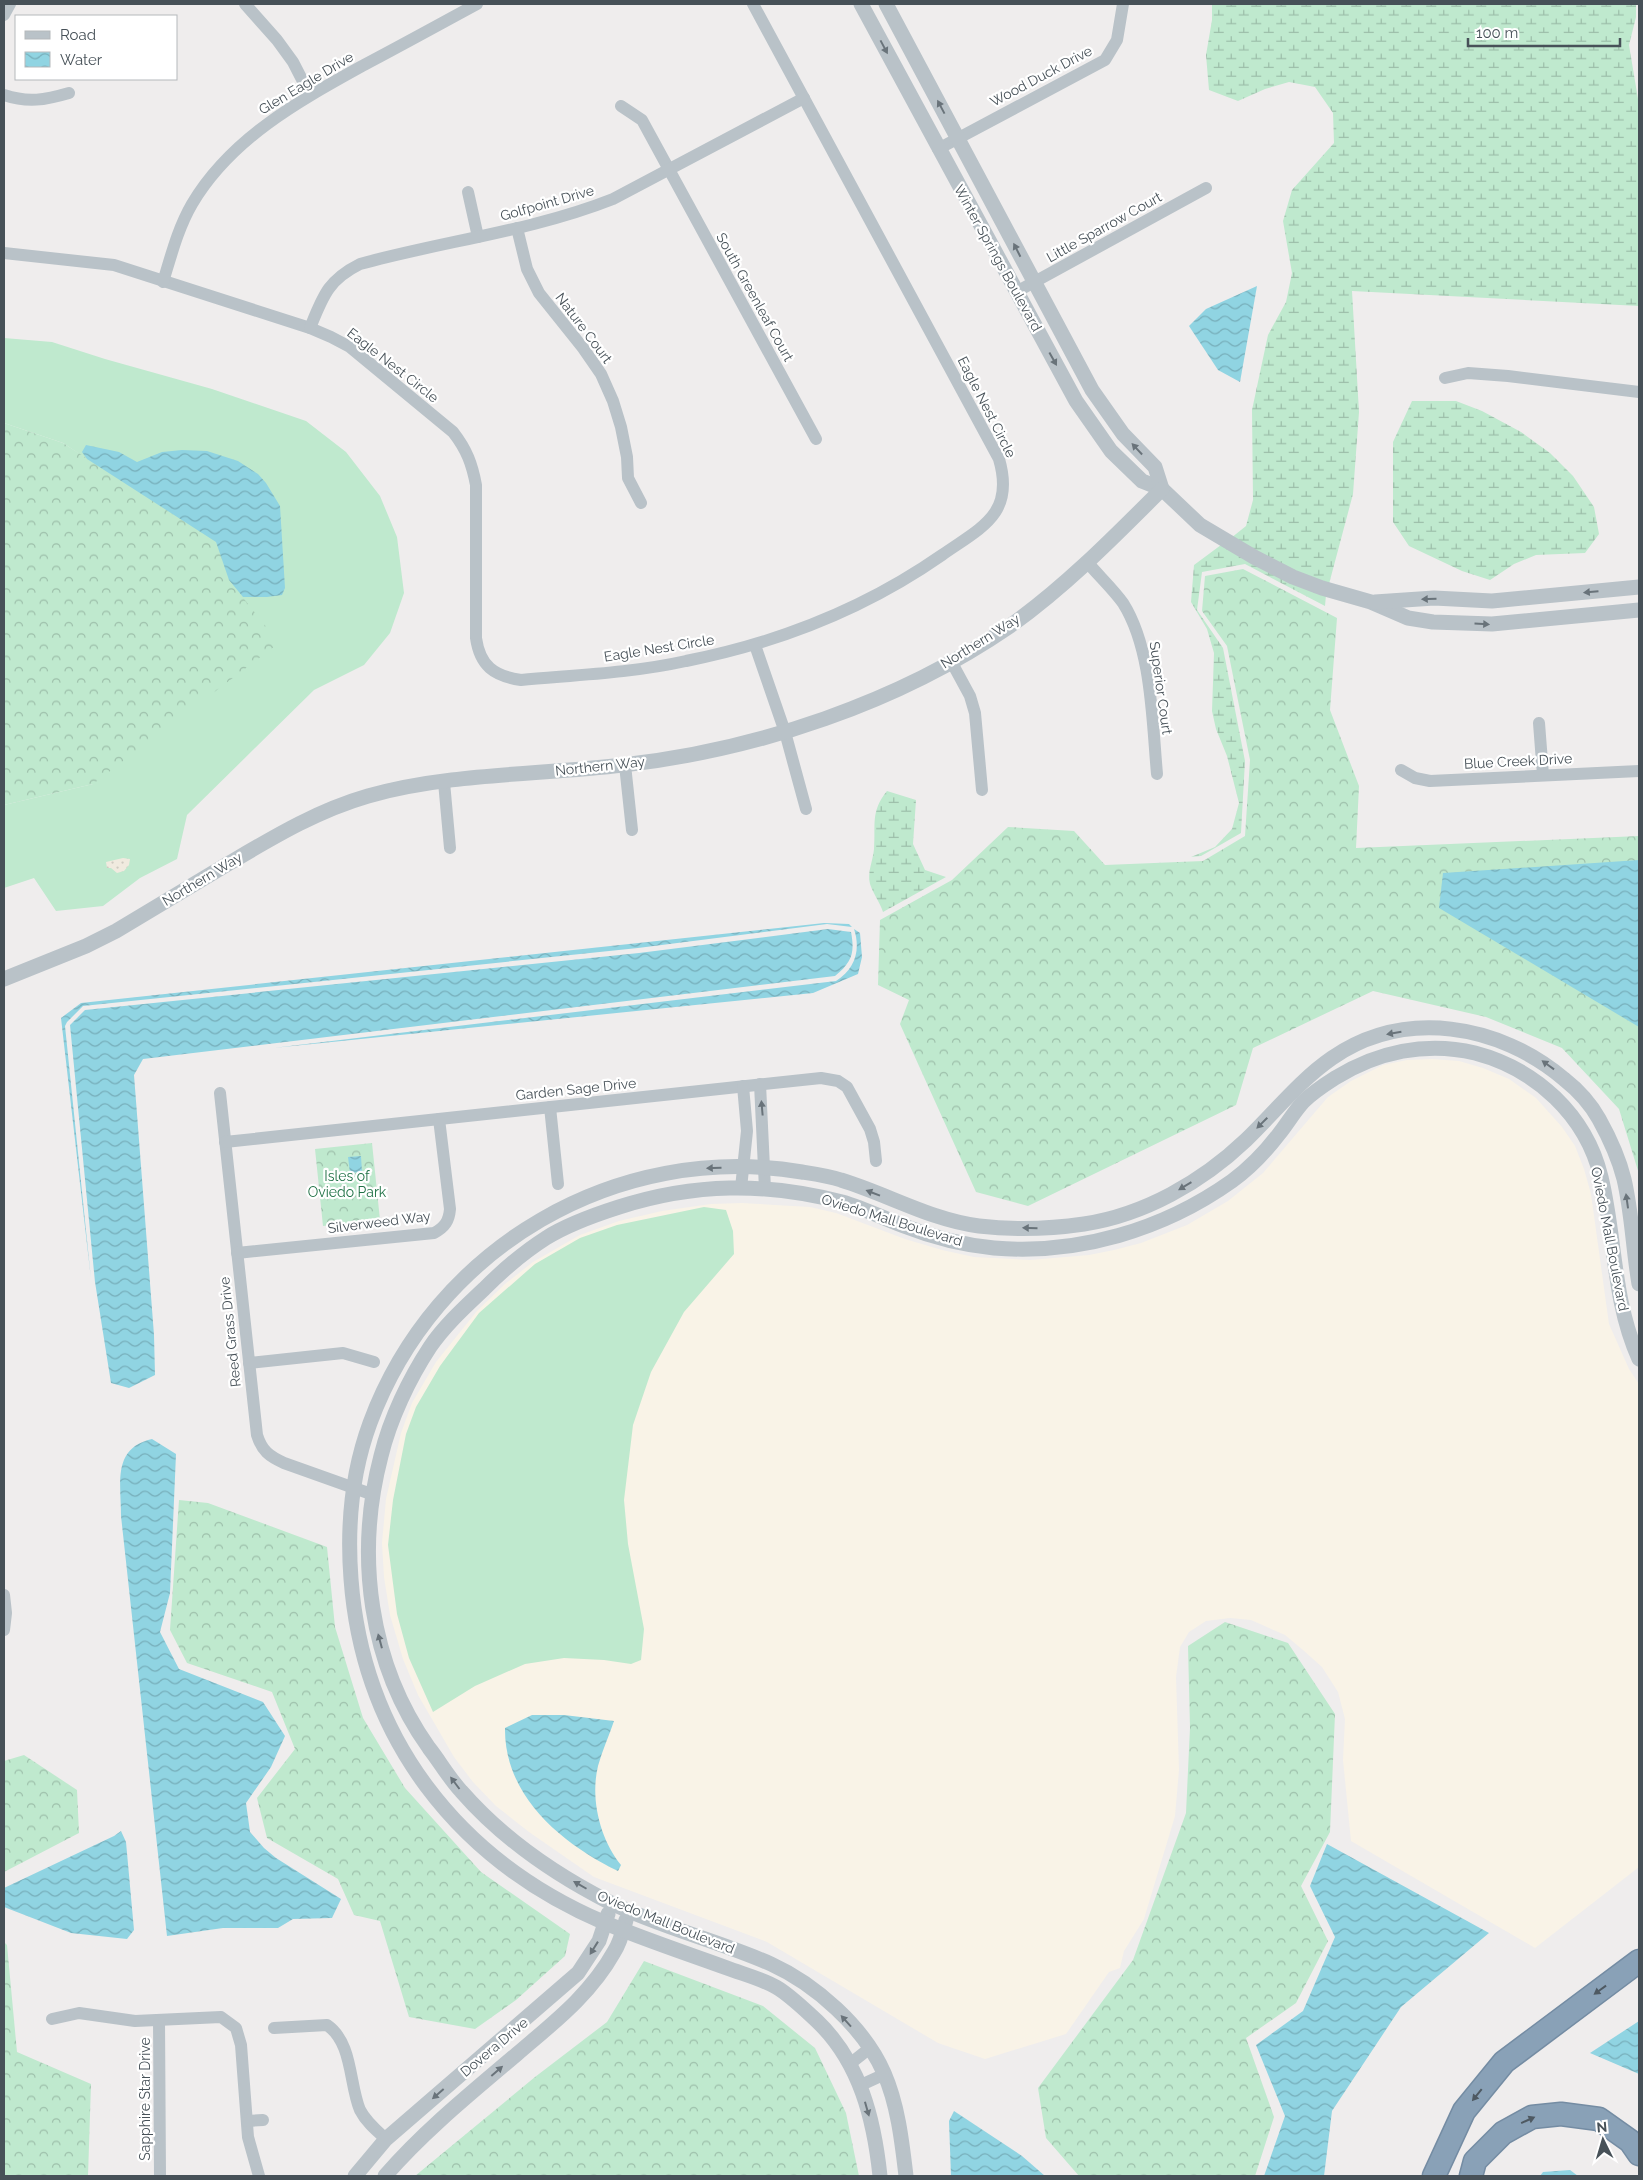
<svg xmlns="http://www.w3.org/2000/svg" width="1643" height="2180" font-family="Raleway,sans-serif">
  <defs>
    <pattern id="forest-crowns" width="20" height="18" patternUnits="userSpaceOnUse" patternTransform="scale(1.25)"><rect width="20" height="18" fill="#bfe9ce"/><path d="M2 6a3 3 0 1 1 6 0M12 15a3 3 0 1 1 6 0" fill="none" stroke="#9dbfaa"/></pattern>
    <pattern id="wetland-marsh" width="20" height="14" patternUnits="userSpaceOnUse" patternTransform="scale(1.25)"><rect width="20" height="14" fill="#bfe9ce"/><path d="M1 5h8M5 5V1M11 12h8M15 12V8" fill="none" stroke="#9dbfaa"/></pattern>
    <pattern id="sand-dots" width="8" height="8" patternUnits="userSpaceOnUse" patternTransform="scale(1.25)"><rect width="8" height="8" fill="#f0eadf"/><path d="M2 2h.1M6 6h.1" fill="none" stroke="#cfcac1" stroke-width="1.8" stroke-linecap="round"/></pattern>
    <pattern id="water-waves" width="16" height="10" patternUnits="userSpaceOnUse" patternTransform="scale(1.25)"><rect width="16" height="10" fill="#90d4e2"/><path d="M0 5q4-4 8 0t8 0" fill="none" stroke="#77aeba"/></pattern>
  </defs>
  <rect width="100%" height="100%" fill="#efeded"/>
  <polygon fill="#f9f3e7" points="1432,1059 1459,1061 1483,1068 1509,1079 1536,1098 1562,1127 1575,1146 1584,1169 1591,1194 1609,1324 1629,1369 1639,1384 1639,1867 1535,1948 1351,1841 1343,1760 1345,1719 1338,1692 1322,1667 1303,1650 1285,1635 1251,1620 1230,1618 1206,1621 1189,1632 1180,1647 1176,1677 1179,1770 1175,1816 1144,1919 1124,1951 1120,1968 1109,1972 1066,2034 985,2059 938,2043 767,1942 594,1877 529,1832 496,1806 473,1782 454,1757 418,1695 403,1659 390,1615 384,1577 382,1543 386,1499 401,1433 412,1403 436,1362 477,1311 505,1284 533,1262 580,1235 619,1221 662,1211 711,1204 742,1203 810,1207 836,1213 905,1239 942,1250 974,1257 1030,1260 1089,1255 1114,1250 1141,1243 1187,1225 1228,1201 1263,1173 1328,1097 1351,1081 1383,1065 1407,1060"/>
  <g fill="#bfe9ce">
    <polygon points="4,338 52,342 105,359 212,389 306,421 346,452 380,496 397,537 404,593 390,633 364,665 314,690 187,815 177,859 140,878 103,906 56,911 34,878 4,888 4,805 93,784 138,493 63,443 4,423"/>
    <polygon points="704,1207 726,1210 733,1231 734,1254 684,1312 651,1372 633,1425 624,1500 628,1544 644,1629 641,1660 631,1664 604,1660 564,1658 525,1664 475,1686 433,1712 409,1658 397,1614 388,1545 393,1500 406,1434 416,1407 440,1366 479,1313 535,1264 580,1238 617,1225"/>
  </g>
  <g fill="url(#forest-crowns)">
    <polygon points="4,423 63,443 217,542 229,580 279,643 93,784 4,805"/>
    <polygon points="1243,569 1337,618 1330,710 1359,786 1356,848 1639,836 1639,1174 1619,1109 1562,1048 1486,1017 1373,991 1253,1048 1236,1105 1028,1206 976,1192 900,1024 909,1000 878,985 880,920 952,880 1008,827 1074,831 1105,865 1203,861 1245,836 1250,760 1227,646 1202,611 1205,576"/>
    <polygon points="372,1143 380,1220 323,1226 315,1149"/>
    <polygon points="179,1500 208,1503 327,1547 335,1627 363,1718 405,1788 481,1872 570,1934 565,1956 516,2000 475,2029 409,2017 380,1921 354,1915 338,1879 267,1838 257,1798 295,1749 272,1692 187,1663 170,1630"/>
    <polygon points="1225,1622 1288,1643 1335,1714 1330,1832 1301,1886 1328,1941 1296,2003 1246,2038 1274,2117 1255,2176 1079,2176 1046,2138 1038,2088 1133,1960 1186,1813 1190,1728 1188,1646"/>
    <polygon points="24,1755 77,1790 79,1833 4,1872 4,1761"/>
    <polygon points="4,1942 7,1945 17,2052 91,2084 88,2176 4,2176"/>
    <polygon points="644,1961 763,2006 815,2048 846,2113 859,2176 415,2176 535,2077 607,2022"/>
  </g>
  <g fill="url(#wetland-marsh)">
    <polygon points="1212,4 1636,4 1636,17 1629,45 1639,105 1639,306 1352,291 1359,412 1353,494 1329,584 1295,571 1231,538 1246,526 1253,500 1252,410 1268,335 1286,302 1292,273 1283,221 1292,190 1334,143 1333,113 1315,87 1289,82 1265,89 1238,101 1209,90 1206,55 1212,20"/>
    <polygon points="1412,401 1456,401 1482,411 1521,432 1550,453 1573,476 1594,507 1599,534 1585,553 1536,555 1514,564 1490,580 1462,571 1409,546 1393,522 1393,442"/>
    <polygon points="1221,545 1326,595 1325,606 1245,564 1202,572 1197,610 1223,648 1245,761 1241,833 1201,856 1191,857 1215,847 1232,829 1239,803 1227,756 1216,729 1212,711 1214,653 1207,629 1191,602 1194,565"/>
    <path d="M 887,791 L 916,800 L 913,844 L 925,870 L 946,877 L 883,912 C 880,903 873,893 870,884 C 867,872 873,861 874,849 C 876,825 870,812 887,791 Z"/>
  </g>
  <polygon fill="url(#sand-dots)" points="123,858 130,859 129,865 124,871 117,873 111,868 107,868 106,862"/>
  <g fill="url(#water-waves)">
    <polygon points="1257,286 1240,382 1218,370 1189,326 1206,309"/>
    <polygon points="86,445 119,452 137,462 162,452 182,450 207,451 238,461 258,474 266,483 280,506 285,588 282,595 267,597 243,597 229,580 216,542 87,459 82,452"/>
    <polygon points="1639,860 1639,1027 1439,908 1443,873"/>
    <polygon points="824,923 849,924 852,927 827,924 638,948 83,1006 67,1022 65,1026 91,1279 61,1018 81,1003"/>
    <path d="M 828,929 L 851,932 C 855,953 852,962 835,976 L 143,1059 L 134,1075 L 154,1335 L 155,1375 L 129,1388 L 111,1383 L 95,1282 L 70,1025 L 85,1010 L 639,953 Z"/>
    <path d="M 854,929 L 860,933 L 862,957 L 858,974 L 813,993 L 273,1048 L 836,981 C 855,969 861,950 854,929 Z"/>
    <polygon points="361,1156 362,1172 350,1173 348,1157"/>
    <path d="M 152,1439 L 176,1454 L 170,1593 L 160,1632 L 179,1669 L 263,1702 L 285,1736 L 271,1767 L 246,1803 L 250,1832 L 264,1848 L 276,1858 L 341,1899 L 332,1918 L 293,1919 L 278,1928 L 223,1928 L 167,1936 L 121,1516 C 121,1483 112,1448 152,1439 Z"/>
    <path d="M 532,1715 L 564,1715 L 614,1721 C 609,1736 602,1751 598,1766 C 590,1799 600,1839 621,1865 L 618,1871 C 562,1844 504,1796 505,1728 Z"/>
    <polygon points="121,1831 126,1842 134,1930 127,1939 71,1933 4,1907 4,1888 114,1836"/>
    <polygon points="1327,1844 1489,1933 1401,2007 1332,2111 1324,2176 1264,2176 1285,2116 1256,2045 1303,2011 1335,1937 1310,1886"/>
    <polygon points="1639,2021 1639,2074 1590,2053"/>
    <polygon points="954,2111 1022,2156 1045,2176 951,2176 949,2121"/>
    <polygon points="1570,2170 1578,2176 1540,2176 1543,2172"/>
  </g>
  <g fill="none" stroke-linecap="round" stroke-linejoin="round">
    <defs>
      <g id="motorway">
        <polyline points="1434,2176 1464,2111 1504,2062 1639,1961"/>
        <polyline points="1471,2176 1475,2161 1503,2133 1532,2117 1561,2114 1599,2119 1630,2141 1639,2154"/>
      </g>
    </defs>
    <use href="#motorway" stroke="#748ca3" stroke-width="25"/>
    <g stroke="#b9c2c8" stroke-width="12">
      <polyline points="245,4 277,40 293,62 310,95"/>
      <polyline points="4,15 10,4"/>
      <path d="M 4,95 C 28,103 45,100 69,93"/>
      <polyline points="621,106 642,120 816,439"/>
      <polyline points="938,149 1105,60 1117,40 1123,4"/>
      <polyline points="468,192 478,237"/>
      <polyline points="517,228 527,269 539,293 583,348 601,374 613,401 621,427 627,457 628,478 641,503"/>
      <path d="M 4,253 L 114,265 L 310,328 L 331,337 L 350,347 L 453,432 C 467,450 472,464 476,485 L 476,638 C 480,666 494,676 521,680 C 576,675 632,673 686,661 C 777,643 866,608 942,555 C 982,527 1015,514 999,459 L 753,4"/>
      <path d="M 163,282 C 171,256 178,228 192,204 C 231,138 299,101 364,65 C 402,45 440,24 477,4"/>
      <polyline points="1016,292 1206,188"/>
      <path d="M 310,328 C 323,296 328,280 360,264 C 444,241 532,231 613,199 L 804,98"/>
      <polyline points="1445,378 1468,373 1508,376 1639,392"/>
      <path d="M 1088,563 C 1099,576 1113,589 1123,603 C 1152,649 1152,720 1157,774"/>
      <polyline points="755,645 785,732 806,809"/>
      <polyline points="951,661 970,696 975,713 982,790"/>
      <polyline points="1539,723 1543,775"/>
      <polyline points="625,765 632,830"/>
      <polyline points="1401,770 1415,778 1430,781 1639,771"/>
      <polyline points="444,782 450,848"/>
      <polyline points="760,1084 765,1189"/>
      <path d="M 220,1093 L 257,1435 C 262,1451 269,1456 284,1463 L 371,1494"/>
      <polyline points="550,1107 558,1184"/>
      <polyline points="225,1142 821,1078 838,1081 847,1087 870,1129 874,1142 876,1161"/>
      <polyline points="741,1188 747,1131 743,1086"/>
      <path d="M 237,1253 L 434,1233 C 445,1227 449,1221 450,1209 L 439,1119"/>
      <polyline points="249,1363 343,1353 374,1362"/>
      <polyline points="4,1595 6,1613 4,1630"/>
      <polyline points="52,2019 79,2013 135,2021 221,2017 236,2028 241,2045 248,2137 259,2176"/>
      <polyline points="159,2021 160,2176"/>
      <path d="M 274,2028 L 327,2025 C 353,2043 349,2084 360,2110 C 366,2122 377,2131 386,2139"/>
      <polyline points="851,2063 870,2048"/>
      <polyline points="861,2085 885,2074"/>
      <polyline points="247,2121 263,2120"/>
    </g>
    <g stroke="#b9c2c8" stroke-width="15">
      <polyline points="861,4 1076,401 1111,451 1142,481 1162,489 1200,525 1254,557 1293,577 1322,588 1371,602 1408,618 1433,622 1492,624 1639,610"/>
      <polyline points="886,4 1092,390 1123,434 1155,467 1162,489"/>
      <polyline points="1375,602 1434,598 1492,601 1639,587"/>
      <path d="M 4,979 L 86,946 L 116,931 C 153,909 189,887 226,865 C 272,838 316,811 368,796 C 448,773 540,775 623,765 C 757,750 898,703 1010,626 C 1066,586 1114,537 1162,489"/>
      <polyline points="355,2176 386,2139 578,1973 599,1941 608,1914"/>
      <path d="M 385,2176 C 424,2131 471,2093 517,2054 C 553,2023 590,1995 614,1952 C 620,1943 623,1931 626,1920"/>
      <path d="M 880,2176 C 874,2119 860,2062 817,2021 C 805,2010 790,1995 776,1987 C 762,1979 743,1974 727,1968 C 686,1953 643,1939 603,1922 C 457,1859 363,1738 351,1579 C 347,1527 352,1472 370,1423 C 435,1247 617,1141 802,1172 C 815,1174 829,1176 841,1180 C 887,1194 931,1220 979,1226 C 1013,1230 1050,1229 1084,1224 C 1144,1215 1202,1182 1246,1140 C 1274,1113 1300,1080 1332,1058 C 1405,1008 1499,1024 1564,1079 C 1578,1090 1590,1103 1599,1119 C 1609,1137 1619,1159 1624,1179 C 1632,1213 1633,1249 1639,1284"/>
      <path d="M 906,2176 C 902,2142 898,2105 884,2073 C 864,2027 815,1984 771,1964 C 719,1941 660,1927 609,1902 C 554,1874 502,1838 461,1791 C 449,1778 440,1762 429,1748 C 369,1664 355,1555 381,1456 C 390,1419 409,1379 430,1347 C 445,1325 465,1307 484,1289 C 502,1271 524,1252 546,1238 C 568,1224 594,1215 619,1207 C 694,1183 765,1182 842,1202 C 863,1208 883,1218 904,1226 C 932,1237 963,1245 994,1248 C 1078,1255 1163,1230 1232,1181 C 1250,1168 1266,1151 1279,1134 C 1287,1124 1294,1112 1303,1102 C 1312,1093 1324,1085 1335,1078 C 1377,1052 1426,1041 1475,1053 C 1536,1069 1586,1115 1601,1177 C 1616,1239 1612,1298 1639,1359"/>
    </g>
    <use href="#motorway" stroke="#89a1b7" stroke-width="22"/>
  </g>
  <defs><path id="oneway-solid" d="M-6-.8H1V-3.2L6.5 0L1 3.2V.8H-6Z" transform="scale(1.25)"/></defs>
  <g fill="#69737a">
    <use href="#oneway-solid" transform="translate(884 47) rotate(62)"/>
    <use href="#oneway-solid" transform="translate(941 107) rotate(-118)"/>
    <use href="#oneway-solid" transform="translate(1017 250) rotate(-117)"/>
    <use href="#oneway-solid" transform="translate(1053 359) rotate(61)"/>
    <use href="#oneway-solid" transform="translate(1137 449) rotate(-133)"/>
    <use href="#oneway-solid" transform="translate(1591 592) rotate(175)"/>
    <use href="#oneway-solid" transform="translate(1429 599) rotate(178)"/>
    <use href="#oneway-solid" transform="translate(1482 624) rotate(3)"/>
    <use href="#oneway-solid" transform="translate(1394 1033) rotate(170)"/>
    <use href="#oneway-solid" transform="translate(1548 1065) rotate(-144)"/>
    <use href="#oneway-solid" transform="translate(762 1108) rotate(-95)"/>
    <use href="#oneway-solid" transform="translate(1262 1123) rotate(135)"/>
    <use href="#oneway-solid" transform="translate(714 1168) rotate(178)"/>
    <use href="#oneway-solid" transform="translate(1185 1186) rotate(149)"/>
    <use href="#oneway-solid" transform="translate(873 1193) rotate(-159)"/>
    <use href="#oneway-solid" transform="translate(1627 1201) rotate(-98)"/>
    <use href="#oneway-solid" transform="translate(1030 1228) rotate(-179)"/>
    <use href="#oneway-solid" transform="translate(380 1641) rotate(-105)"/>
    <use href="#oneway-solid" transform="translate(455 1783) rotate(-127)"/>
    <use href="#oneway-solid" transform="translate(580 1885) rotate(-150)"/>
    <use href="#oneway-solid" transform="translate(594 1948) rotate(122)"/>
    <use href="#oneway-solid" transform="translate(846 2021) rotate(-132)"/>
    <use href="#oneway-solid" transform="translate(497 2071) rotate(-41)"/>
    <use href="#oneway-solid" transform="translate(438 2094) rotate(139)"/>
    <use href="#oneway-solid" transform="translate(867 2109) rotate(74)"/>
  </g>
  <g fill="#4e5962">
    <use href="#oneway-solid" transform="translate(1600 1990) rotate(144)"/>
    <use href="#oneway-solid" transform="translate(1477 2095) rotate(129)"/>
    <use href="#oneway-solid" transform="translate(1528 2120) rotate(-24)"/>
  </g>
  <g text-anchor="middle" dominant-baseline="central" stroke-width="4.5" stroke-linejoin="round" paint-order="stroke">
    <g font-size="14" fill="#475158" stroke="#fff">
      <text transform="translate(1041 76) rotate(-28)">Wood Duck Drive</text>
      <text transform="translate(306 83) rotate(-31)">Glen Eagle Drive</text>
      <text transform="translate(547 203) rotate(-16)">Golfpoint Drive</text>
      <text transform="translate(1104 227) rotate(-29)">Little Sparrow Court</text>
      <text transform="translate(998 258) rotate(61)">Winter Springs Boulevard</text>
      <text transform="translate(755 297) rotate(61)">South Greenleaf Court</text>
      <text transform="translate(584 328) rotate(53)">Nature Court</text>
      <text transform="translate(393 365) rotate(38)">Eagle Nest Circle</text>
      <text transform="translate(987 407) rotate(63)">Eagle Nest Circle</text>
      <text transform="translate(980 641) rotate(-32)">Northern Way</text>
      <text transform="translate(659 648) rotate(-9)">Eagle Nest Circle</text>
      <text transform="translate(1161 688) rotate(82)">Superior Court</text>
      <text transform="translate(1518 761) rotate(-3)">Blue Creek Drive</text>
      <text transform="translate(600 766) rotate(-6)">Northern Way</text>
      <text transform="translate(202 879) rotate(-31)">Northern Way</text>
      <text transform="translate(576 1089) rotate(-6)">Garden Sage Drive</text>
      <text transform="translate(892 1220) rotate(17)">Oviedo Mall Boulevard</text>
      <text transform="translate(379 1222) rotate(-7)">Silverweed Way</text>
      <text transform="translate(1610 1239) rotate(79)">Oviedo Mall Boulevard</text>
      <text transform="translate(230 1332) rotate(-96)">Reed Grass Drive</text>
      <text transform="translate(666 1922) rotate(22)">Oviedo Mall Boulevard</text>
      <text transform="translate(494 2047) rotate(-40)">Dovera Drive</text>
      <text transform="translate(145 2099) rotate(-90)">Sapphire Star Drive</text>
    </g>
    <g font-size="14" fill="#207246" stroke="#fff">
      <text x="347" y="1176">Isles of<tspan x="347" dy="16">Oviedo Park</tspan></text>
    </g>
  </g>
  <rect width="1643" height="2180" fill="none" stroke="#475158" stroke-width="10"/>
  <rect x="15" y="15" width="162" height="65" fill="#ffffff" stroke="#b5b9bc"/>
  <rect x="25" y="31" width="25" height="8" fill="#b9c2c8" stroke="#b5b9bc"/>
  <text x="60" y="40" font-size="15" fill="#475158">Road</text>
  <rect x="25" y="52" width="25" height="15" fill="url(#water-waves)" stroke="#b5b9bc"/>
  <text x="60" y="65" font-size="15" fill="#475158">Water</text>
  <g transform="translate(1603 2140) rotate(355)" stroke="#ffffff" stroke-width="4" paint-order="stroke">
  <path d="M0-4L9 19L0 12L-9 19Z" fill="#475158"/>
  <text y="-8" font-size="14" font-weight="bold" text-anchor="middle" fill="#475158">N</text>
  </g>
  <path d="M1468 38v8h152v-8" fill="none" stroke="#475158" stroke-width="2.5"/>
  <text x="1476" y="38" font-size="15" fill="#475158" stroke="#ffffff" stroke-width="4" paint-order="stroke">100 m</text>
</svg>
